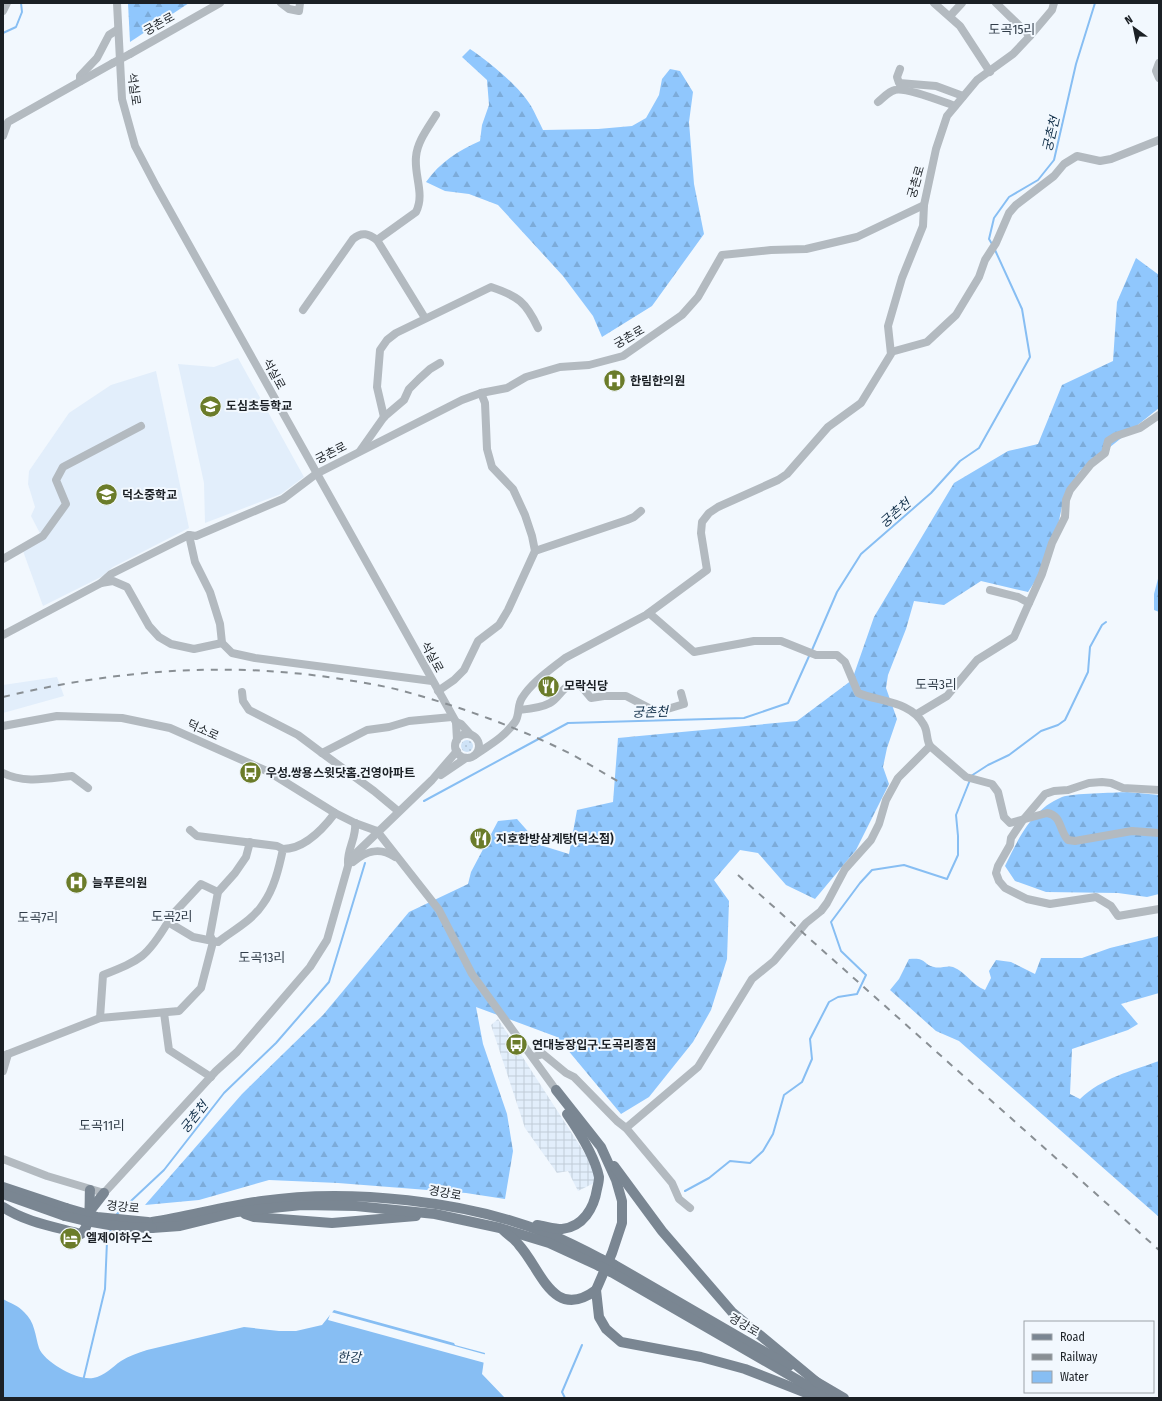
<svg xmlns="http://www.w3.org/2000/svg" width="1162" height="1401" font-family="'Fira Sans Condensed','Noto Sans KR',sans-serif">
  <defs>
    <pattern id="industrial-grid" width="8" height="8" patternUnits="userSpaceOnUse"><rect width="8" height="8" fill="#e2eefb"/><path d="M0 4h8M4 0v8" fill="none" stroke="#c1ccd7"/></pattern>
    <pattern id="grass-dots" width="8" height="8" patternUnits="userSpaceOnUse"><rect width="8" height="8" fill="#cee2f6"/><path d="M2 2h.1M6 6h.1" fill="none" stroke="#b0c2d3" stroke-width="1.8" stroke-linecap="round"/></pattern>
    <pattern id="forest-firs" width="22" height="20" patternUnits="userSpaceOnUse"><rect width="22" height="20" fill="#90c7fd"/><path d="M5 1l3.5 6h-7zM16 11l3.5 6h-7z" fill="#7cabd9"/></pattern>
  </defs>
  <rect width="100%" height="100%" fill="#f2f8fe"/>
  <g fill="#e2eefb">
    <polygon points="238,358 304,477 281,494 205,523 204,483 178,364 214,367"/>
    <polygon points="156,371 189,528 113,567 101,577 43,606 23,551 43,539 31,516 35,507 28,484 29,471 69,413 111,385"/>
    <polygon points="57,677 64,696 3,713 3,685"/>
  </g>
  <polygon fill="url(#industrial-grid)" points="498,1019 593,1166 596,1182 578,1191 568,1171 557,1173 525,1128 491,1025"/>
  <circle fill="url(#grass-dots)" cx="467" cy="746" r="6"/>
  <g fill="url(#forest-firs)">
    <polygon points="128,3 189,3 130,42"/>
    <path d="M 470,49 C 489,62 519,86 531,106 C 535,113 539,122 543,130 L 598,129 L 632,126 L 646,118 L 659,95 L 662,79 L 670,69 L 680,71 L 693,92 L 689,122 L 694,184 L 704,234 L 652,306 L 602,337 L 593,316 L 563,276 L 498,205 L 469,194 L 445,191 L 426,182 C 440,162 458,151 480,141 L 482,125 L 489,105 L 487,80 L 462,57 Z"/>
    <polygon points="1136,258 1159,275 1159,408 1080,471 1065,493 1051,557 1028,592 981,581 944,605 914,601 906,629 888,675 886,688 897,719 887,748 883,767 889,784 856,850 815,899 786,885 758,853 740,850 714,880 729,901 727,959 711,1010 693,1042 649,1097 621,1114 557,1037 476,1007 483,1044 507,1114 513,1151 505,1199 466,1193 338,1183 269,1180 199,1200 145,1205 242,1094 323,1015 409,912 468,884 471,872 498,821 517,819 540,845 569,854 577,810 613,802 618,738 797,721 852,680 874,617 954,483 1008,451 1038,444 1062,385 1113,361 1117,302"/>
    <polygon points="1159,575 1159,612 1154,610 1154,594"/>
    <path d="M 1127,792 L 1159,795 L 1159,894 L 1147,897 L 1118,893 L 1046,892 L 1015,881 L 1005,866 C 1019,838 1031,810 1062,797 C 1073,793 1113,793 1127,792 Z"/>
    <path d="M 1159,936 L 1159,993 L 1121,1004 L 1138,1024 L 1128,1030 L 1072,1049 L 1070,1094 L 1080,1099 C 1102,1078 1131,1071 1159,1061 L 1159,1217 L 959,1041 L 936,1031 L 890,990 L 899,979 L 909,959 C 927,957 922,964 934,967 C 940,969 947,965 953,967 C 966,972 972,985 985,990 L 991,978 L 989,971 L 996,960 L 1011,962 L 1035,974 L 1041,958 L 1082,958 L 1110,948 Z"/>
  </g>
  <path fill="#87bef3" d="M 3,1299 C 10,1303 19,1306 24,1312 C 35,1322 35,1335 39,1348 C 44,1362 78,1381 93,1378 C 105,1376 112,1367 121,1361 C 129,1356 138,1353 147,1350 L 244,1327 L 279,1331 L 296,1331 L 322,1325 L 334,1310 L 454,1343 L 455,1345 L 485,1353 L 482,1374 L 505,1398 L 3,1398 Z"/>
  <polygon fill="#f2f8fe" points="331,1312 487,1355 485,1363 328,1320"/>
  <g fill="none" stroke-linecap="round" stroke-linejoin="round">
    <g stroke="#87bef3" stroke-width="2">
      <polyline points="3,33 16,27 22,12 21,3"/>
      <polyline points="992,244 989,239 994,218 1009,197 1038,180 1054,160 1076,64 1095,3"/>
      <polyline points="812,650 837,592 861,554 931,493 960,461 979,448 1030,357 1022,309 995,250"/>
      <polyline points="971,776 988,765 1009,755 1041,731 1058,725 1065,720 1088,672 1090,647 1102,625 1106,622"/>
      <polyline points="424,801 568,723 744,718 788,703 810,654"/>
      <polyline points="685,1191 709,1178 730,1161 750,1163 763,1151 773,1134 784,1095 802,1082 812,1059 810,1039 829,1002 838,997 857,994 866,975 841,951 831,922 860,883 872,870 904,865 947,879 958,855 958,836 956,815 970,780"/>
      <polyline points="116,1215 164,1170 224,1093 276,1043 329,982 365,863"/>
      <polyline points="83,1381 105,1289 107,1241 111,1229"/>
      <polyline points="565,1398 562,1392 582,1345"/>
    </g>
    <g stroke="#b3bac0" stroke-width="8">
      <polyline points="117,3 122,99 135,146 156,186 456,722 457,740"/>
      <polyline points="281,3 289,9 299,11 300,3"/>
      <polyline points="934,3 960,26 990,72"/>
      <polyline points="996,3 1030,36"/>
      <polyline points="3,11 7,3"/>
      <polyline points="950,16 962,3"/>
      <polyline points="130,54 220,3"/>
      <polyline points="1159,63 1156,71 1159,78"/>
      <polyline points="900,69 897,77 899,83 936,86 963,96"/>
      <polyline points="80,81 80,76 97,58 109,35 117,30"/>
      <path d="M 878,102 C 883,98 889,91 895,90 C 906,87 943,102 955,106"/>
      <polyline points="3,136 8,122 113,63"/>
      <path d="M 303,310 L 353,239 C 362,231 369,234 377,240"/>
      <path d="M 425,318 L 377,240 L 416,212 C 425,194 414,176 416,157 C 417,142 428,128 436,115"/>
      <polyline points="891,352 927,342 956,315 979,277 985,260 996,243 1009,213 1016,205 1054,176 1064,164 1077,156 1100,161 1111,159 1159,140"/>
      <path d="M 384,417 L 377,387 L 380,350 L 387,340 L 396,333 L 491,287 C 518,296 526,302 538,328"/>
      <polyline points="360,451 384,417 404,400 409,389 419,379 430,369 440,363"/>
      <polyline points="189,535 195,562 210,592 220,624 222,643 232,653 255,658 432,681"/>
      <polyline points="535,551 627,520 634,517 641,511"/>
      <polyline points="3,559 43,536 66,504 56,480 63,467 141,426"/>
      <polyline points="101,583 111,574 189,535 196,536 283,499 316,474 462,400 481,393 507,388 526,377 560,367 589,365 623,356 682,315 698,297 722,255 771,250 806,249 857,237 924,205 936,149 947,116 977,80 1013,54 1030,36 1052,10 1054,3"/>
      <polyline points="1029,603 1042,574 1052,543 1065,517 1066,500 1070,490 1091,464 1105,453 1108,441 1116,436 1140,428 1159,415"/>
      <polyline points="3,635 101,583 113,581 127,587 149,626 159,637 171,644 194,649 222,643"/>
      <polyline points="438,691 454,680 464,670 478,641 499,625 508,610 535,551 532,536 525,515 513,489 492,467 487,449 485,403 481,393"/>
      <polyline points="242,692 243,701 249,710 298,735 322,753 367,730 389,727 409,721 452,717"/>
      <path d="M 519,710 C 529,709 541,708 550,703 C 562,696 565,679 581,686 L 591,698 L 604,696 L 626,696 L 653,710 L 664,710 L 684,704 L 681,693"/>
      <polyline points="917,714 947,696 977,660 1014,637 1029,603 1018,597 990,590"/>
      <polyline points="456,722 461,724 470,734"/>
      <polyline points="3,726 57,716 122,718 170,728 269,772 335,813 355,823 377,831"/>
      <circle cx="467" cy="746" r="12"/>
      <path d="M 930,746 L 966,777 L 992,784 L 998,792 L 1004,817 L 1010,823 L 1047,813 C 1062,815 1059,831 1068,840 L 1075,841 L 1132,831 L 1159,833"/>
      <polyline points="322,753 374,791 398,811"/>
      <path d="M 475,755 C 491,744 503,738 515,722 C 520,715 517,705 522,698 C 532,682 550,670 565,658 L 646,615 L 707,570 L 701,533 L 702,522 L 709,513 L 718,507 L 778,480 L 787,474 L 828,427 L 861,403 L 891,354 L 888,326 L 902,278 L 923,226 L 924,205"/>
      <path d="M 3,773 C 24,784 50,778 72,776 L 88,788"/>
      <polyline points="441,775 466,758"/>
      <polyline points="1159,790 1123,788 1111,783 1102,782 1089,783 1068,790 1054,791 1045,794 1023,820 1011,838 1010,845 998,866 996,873 999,881 1005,888 1027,899 1050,904 1096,897 1111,906 1118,916 1159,909"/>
      <polyline points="190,830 197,836 277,846 283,849"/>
      <polyline points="377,831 439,910 472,974 556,1090"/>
      <path d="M 353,862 C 367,850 380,847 395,857"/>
      <path d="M 348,863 C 347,849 357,837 355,823"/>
      <path d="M 218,892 L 201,884 L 174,913 L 168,922 L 193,937 L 218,942 C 232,931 253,920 263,904 C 274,889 279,868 283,849 C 304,849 323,829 335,813"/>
      <polyline points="164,1013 169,1050 211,1077"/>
      <path d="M 100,1018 L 103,975 C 141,960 147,957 168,922"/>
      <polyline points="3,1056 100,1018 179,1011 201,988 213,942 210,935 218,892 235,873 246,857 250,842"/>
      <polyline points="533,1057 543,1054 566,1073 574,1077 617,1121 626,1128 672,1183 679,1199 690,1208"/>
      <polyline points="3,1071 8,1054"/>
      <path d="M 626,1128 L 698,1067 L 752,979 L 774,961 L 806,923 L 821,911 L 827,903 L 845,869 L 871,840 L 879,824 L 886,800 L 898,778 L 930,746 C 926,739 928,732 924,725 C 911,701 880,702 858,693 L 845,662 L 837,655 L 816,655 L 781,641 L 754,641 L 694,652 L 649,613"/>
      <polyline points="3,1159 47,1176 104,1193 216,1071 237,1052 310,967 327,940 350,859 432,780 457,751"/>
    </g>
    <g stroke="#7a8692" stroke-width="10">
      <polyline points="556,1090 601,1147 616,1180 622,1201 622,1223 612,1253 596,1290 599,1317 606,1329 621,1342 701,1357 745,1369 819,1398"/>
      <polyline points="614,1166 662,1231 732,1312 819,1384"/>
      <polyline points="3,1187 66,1208"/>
      <polyline points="3,1194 65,1216"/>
      <path d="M 3,1207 C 25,1222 56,1227 81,1234 C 92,1224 89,1203 90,1190"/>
      <polyline points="90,1211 104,1193"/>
      <polyline points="245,1214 254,1217 332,1223 416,1216"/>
      <path d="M 152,1222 C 189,1216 226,1206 262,1201 C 349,1188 468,1201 549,1234 C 566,1241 584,1250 601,1259"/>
      <path d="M 537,1225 C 545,1226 554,1229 562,1229 C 583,1227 594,1208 597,1189 C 598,1185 599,1180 599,1177 C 595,1157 578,1130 567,1114"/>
      <polyline points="152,1228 180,1226 237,1212 262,1209 302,1205 356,1206 435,1214 500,1228 549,1243 599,1266"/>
      <path d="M 503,1230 C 508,1235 515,1239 519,1245 C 541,1269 553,1322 596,1290"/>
      <polyline points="613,1264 789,1366"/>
      <polyline points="611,1272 829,1398"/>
      <polyline points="815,1381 844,1398"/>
    </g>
    <g stroke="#898f94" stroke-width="2" stroke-dasharray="7 7" stroke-linecap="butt">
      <path d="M 3,697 C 115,670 227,661 341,679 C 360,682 380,685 399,690 C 456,705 520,728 573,755 C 589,764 605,774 621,783"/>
      <polyline points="738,875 1159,1250"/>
    </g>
    <polyline stroke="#b3bac0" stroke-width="8" points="113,63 130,54"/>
    <g stroke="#7a8692" stroke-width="10">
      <polyline points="66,1208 97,1217 148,1222"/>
      <path d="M 65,1216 C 94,1224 121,1228 152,1228"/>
      <polyline points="601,1259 613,1264"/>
      <polyline points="599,1266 611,1272"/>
    </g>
  </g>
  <defs>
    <symbol id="hospital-disc" viewBox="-11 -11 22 22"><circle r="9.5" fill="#6b7c2a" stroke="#f2f8fe"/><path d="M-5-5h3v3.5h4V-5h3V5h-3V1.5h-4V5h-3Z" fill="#fff"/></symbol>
    <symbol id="school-disc" viewBox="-11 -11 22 22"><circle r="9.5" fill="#6b7c2a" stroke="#f2f8fe"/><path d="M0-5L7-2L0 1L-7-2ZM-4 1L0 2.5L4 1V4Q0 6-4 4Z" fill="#fff"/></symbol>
    <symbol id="restaurant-disc" viewBox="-11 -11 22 22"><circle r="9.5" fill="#6b7c2a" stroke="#f2f8fe"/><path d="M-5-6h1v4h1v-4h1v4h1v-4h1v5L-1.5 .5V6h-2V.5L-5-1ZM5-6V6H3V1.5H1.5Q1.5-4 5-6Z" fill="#fff"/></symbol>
    <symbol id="bus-disc" viewBox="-11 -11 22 22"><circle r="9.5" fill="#6b7c2a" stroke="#f2f8fe"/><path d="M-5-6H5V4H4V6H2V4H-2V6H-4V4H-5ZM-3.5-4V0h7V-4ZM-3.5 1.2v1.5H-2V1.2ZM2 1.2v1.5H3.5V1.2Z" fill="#fff"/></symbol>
    <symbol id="hotel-disc" viewBox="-11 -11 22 22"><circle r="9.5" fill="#6b7c2a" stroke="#f2f8fe"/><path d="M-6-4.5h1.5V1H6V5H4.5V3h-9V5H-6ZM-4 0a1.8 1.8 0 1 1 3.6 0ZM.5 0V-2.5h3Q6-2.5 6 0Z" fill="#fff"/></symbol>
  </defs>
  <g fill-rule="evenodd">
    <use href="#hospital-disc" x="602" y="368" width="25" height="25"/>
    <use href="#school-disc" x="198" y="394" width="25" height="25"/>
    <use href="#school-disc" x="94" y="482" width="25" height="25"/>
    <use href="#restaurant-disc" x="536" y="674" width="25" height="25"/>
    <use href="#bus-disc" x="238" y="760" width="25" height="25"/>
    <use href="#restaurant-disc" x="468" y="826" width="25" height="25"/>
    <use href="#hospital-disc" x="64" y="870" width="25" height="25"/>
    <use href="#bus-disc" x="504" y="1032" width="25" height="25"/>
    <use href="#hotel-disc" x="58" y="1226" width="25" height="25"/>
  </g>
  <g text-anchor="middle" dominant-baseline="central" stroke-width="4" stroke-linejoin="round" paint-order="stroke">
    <g font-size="12" fill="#1b2025" stroke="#f2f8fe">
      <text transform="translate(159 24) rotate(-29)">궁촌로</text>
      <text transform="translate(134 89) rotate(82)">석실로</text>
      <text transform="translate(916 182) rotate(-74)">궁촌로</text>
      <text transform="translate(629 337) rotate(-30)">궁촌로</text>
      <text transform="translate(274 374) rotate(61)">석실로</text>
      <text transform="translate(331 453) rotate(-27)">궁촌로</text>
      <text transform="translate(432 657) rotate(61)">석실로</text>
      <text transform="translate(203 730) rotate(24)">덕소로</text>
      <text transform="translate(445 1193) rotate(10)">경강로</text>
      <text transform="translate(123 1207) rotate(6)">경강로</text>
      <text transform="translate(744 1325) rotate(30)">경강로</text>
    </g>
    <g font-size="12" font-weight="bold" fill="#1b2025" stroke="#f2f8fe" text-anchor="start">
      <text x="630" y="381">한림한의원</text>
      <text x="226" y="406">도심초등학교</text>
      <text x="122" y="495">덕소중학교</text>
      <text x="564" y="686">모락식당</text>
      <text x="266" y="773">우성.쌍용스윗닷홈.건영아파트</text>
      <text x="496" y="839">지호한방삼계탕(덕소점)</text>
      <text x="92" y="883">늘푸른의원</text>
      <text x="532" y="1045">연대농장입구.도곡리종점</text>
      <text x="86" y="1238">엘제이하우스</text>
    </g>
    <g font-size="13" fill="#313d49" stroke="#f2f8fe">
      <text x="1012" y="29">도곡15리</text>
      <text x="936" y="684">도곡3리</text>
      <text x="172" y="916">도곡2리</text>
      <text x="38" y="917">도곡7리</text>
      <text x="262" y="957">도곡13리</text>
      <text x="102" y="1125">도곡11리</text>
    </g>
    <g font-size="13" font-style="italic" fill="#112f49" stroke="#f2f8fe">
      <text transform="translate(1051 134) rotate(-77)">궁촌천</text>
      <text transform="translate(895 513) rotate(-41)">궁촌천</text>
      <text transform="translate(650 712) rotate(-2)">궁촌천</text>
      <text transform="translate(194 1117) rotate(-52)">궁촌천</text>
      <text x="349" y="1357">한강</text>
    </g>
  </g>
  <rect width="1162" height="1401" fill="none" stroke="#1b2025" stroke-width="8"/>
  <rect x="1024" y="1321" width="130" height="72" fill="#f2f8fe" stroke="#9ca2a7"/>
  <rect x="1032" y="1334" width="20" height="6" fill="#7a8692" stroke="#9ca2a7"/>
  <text x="1060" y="1341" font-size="12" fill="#1b2025">Road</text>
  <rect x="1032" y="1354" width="20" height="6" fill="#898f94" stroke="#9ca2a7"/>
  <text x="1060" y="1361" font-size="12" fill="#1b2025">Railway</text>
  <rect x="1032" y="1371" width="20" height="12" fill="#87bef3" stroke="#9ca2a7"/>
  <text x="1060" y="1381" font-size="12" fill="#1b2025">Water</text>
  <g transform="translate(1134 28) rotate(327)" stroke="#f2f8fe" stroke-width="3" paint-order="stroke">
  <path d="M0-3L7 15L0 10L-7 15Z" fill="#1b2025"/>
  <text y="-6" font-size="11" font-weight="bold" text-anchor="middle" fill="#1b2025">N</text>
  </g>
</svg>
